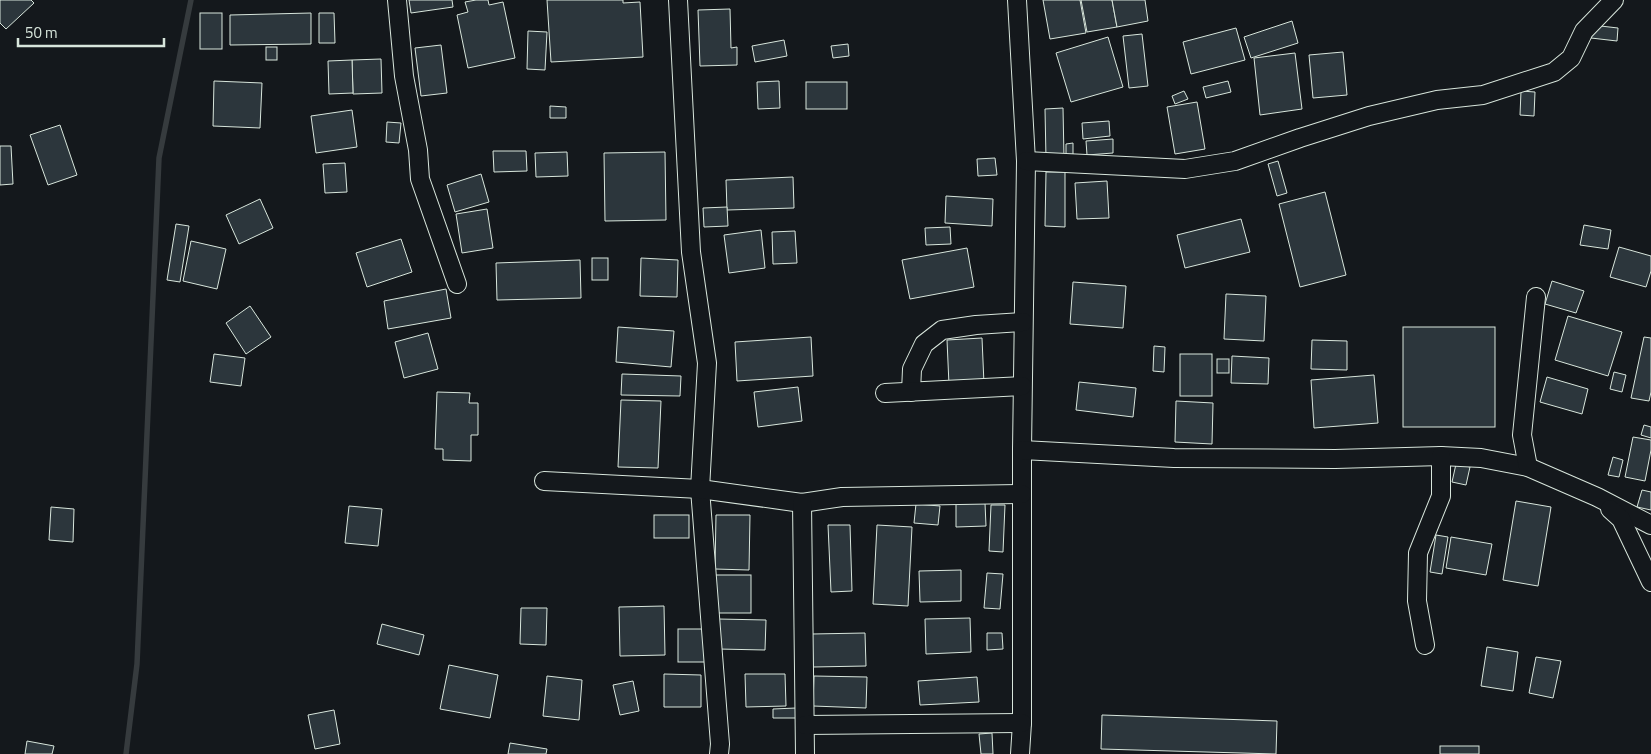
<svg xmlns="http://www.w3.org/2000/svg" width="1651" height="754" font-family="'Titillium Web',sans-serif">
  <rect width="100%" height="100%" fill="#14181c"/>
  <g fill="none" stroke-linecap="round" stroke-linejoin="round">
    <polyline stroke="#363b3e" stroke-width="5.5" points="126,754 137,664 159,158 191,0"/>
  </g>
  <g fill="#2c363c" stroke="#d8e6dc">
    <polygon points="0,0 31,0 34,3 6,29 0,23"/>
    <polygon points="409,0 452,0 453,7 411,13"/>
    <polygon points="476,0 488,0 489,5 503,2 515,58 468,68 457,15 468,12 465,2"/>
    <polygon points="547,0 623,0 623,3 640,2 643,57 551,62"/>
    <polygon points="1043,0 1080,0 1086,33 1050,39"/>
    <polygon points="1081,0 1112,0 1117,27 1087,32"/>
    <polygon points="1112,0 1145,0 1148,21 1117,27"/>
    <polygon points="730,9 731,48 737,47 737,65 700,66 698,10"/>
    <rect x="200" y="13" width="22" height="36"/>
    <polygon points="311,13 311,44 230,45 230,15"/>
    <polygon points="319,13 334,13 335,43 319,43"/>
    <polygon points="1292,21 1298,43 1251,58 1244,37"/>
    <polygon points="1592,25 1618,28 1617,41 1591,38"/>
    <polygon points="1236,28 1245,60 1191,74 1183,42"/>
    <polygon points="528,31 547,32 545,70 527,69"/>
    <polygon points="1142,34 1148,86 1129,88 1123,36"/>
    <polygon points="1108,37 1123,87 1071,102 1056,53"/>
    <polygon points="784,40 787,56 755,62 752,46"/>
    <polygon points="848,44 849,56 833,58 831,46"/>
    <polygon points="441,45 447,93 421,96 415,48"/>
    <rect x="266" y="47" width="11" height="13"/>
    <polygon points="1343,52 1347,95 1313,98 1309,55"/>
    <polygon points="1295,53 1302,109 1260,115 1254,58"/>
    <polygon points="381,59 382,93 353,94 352,60"/>
    <polygon points="352,60 353,93 329,94 328,61"/>
    <polygon points="214,81 262,83 260,128 213,126"/>
    <polygon points="779,81 780,108 758,109 757,82"/>
    <polygon points="1228,81 1231,92 1206,98 1203,87"/>
    <rect x="806" y="82" width="41" height="27"/>
    <polygon points="1184,91 1188,99 1175,104 1172,96"/>
    <polygon points="1521,91 1535,92 1534,116 1520,115"/>
    <polygon points="1197,102 1205,149 1175,154 1167,107"/>
    <polygon points="550,106 566,107 566,118 550,118"/>
    <polygon points="1063,108 1064,158 1046,159 1045,109"/>
    <polygon points="352,110 357,147 316,153 311,116"/>
    <polygon points="1109,121 1110,136 1083,139 1082,123"/>
    <polygon points="387,122 401,123 399,143 386,142"/>
    <polygon points="60,125 77,175 48,185 30,135"/>
    <polygon points="1113,139 1113,153 1087,155 1086,141"/>
    <polygon points="1073,143 1073,158 1066,158 1066,144"/>
    <polygon points="0,146 11,146 13,184 0,185"/>
    <polygon points="493,151 526,151 527,171 494,172"/>
    <polygon points="567,152 568,176 536,177 535,153"/>
    <polygon points="665,152 666,220 605,221 604,153"/>
    <polygon points="995,158 997,175 978,176 977,159"/>
    <polygon points="1278,161 1287,193 1277,196 1268,164"/>
    <polygon points="345,163 347,192 325,193 323,164"/>
    <polygon points="1046,172 1065,172 1065,227 1045,226"/>
    <polygon points="481,174 489,202 455,212 447,185"/>
    <polygon points="793,177 794,208 727,210 726,180"/>
    <polygon points="1107,181 1109,218 1077,219 1075,183"/>
    <polygon points="1325,192 1346,275 1300,287 1279,204"/>
    <polygon points="946,196 993,199 992,226 945,223"/>
    <polygon points="260,199 273,228 239,244 226,215"/>
    <polygon points="727,207 728,226 704,227 703,208"/>
    <polygon points="487,209 493,248 462,253 456,214"/>
    <polygon points="1241,219 1250,252 1185,268 1177,235"/>
    <polygon points="176,224 189,226 180,282 167,280"/>
    <polygon points="1584,225 1611,230 1608,249 1580,245"/>
    <polygon points="950,227 951,244 926,245 925,228"/>
    <polygon points="761,230 765,268 729,273 724,235"/>
    <polygon points="795,231 797,263 773,264 772,232"/>
    <polygon points="401,239 412,272 367,287 356,253"/>
    <polygon points="191,241 226,249 217,289 183,281"/>
    <polygon points="1619,247 1651,256 1651,271 1646,287 1610,277"/>
    <polygon points="967,248 974,287 910,299 902,260"/>
    <rect x="592" y="258" width="16" height="22"/>
    <polygon points="641,258 678,260 677,297 640,296"/>
    <polygon points="580,260 581,298 497,300 496,263"/>
    <polygon points="1552,281 1584,291 1576,313 1545,304"/>
    <polygon points="1073,282 1126,286 1123,328 1070,324"/>
    <polygon points="446,289 451,318 388,329 384,301"/>
    <polygon points="1226,294 1266,296 1264,341 1224,339"/>
    <polygon points="250,306 271,337 246,354 226,323"/>
    <polygon points="1568,316 1622,332 1608,376 1555,360"/>
    <polygon points="618,327 674,331 671,367 616,362"/>
    <rect x="1403" y="327" width="92" height="100"/>
    <polygon points="428,333 438,369 404,378 395,342"/>
    <polygon points="811,337 813,376 737,381 735,342"/>
    <polygon points="1644,337 1651,338 1651,392 1649,401 1631,398"/>
    <polygon points="982,338 984,384 949,385 947,340"/>
    <polygon points="1312,340 1347,341 1347,370 1311,369"/>
    <polygon points="1154,346 1165,347 1164,372 1153,371"/>
    <polygon points="214,354 245,358 241,386 210,382"/>
    <rect x="1180" y="354" width="32" height="42"/>
    <polygon points="1232,356 1269,358 1268,384 1231,383"/>
    <rect x="1217" y="359" width="12" height="14"/>
    <polygon points="1614,372 1626,375 1622,392 1610,389"/>
    <polygon points="622,374 681,376 680,396 621,395"/>
    <polygon points="1374,375 1378,423 1314,428 1311,380"/>
    <polygon points="1547,377 1588,389 1582,414 1540,402"/>
    <polygon points="1079,382 1136,388 1133,417 1076,410"/>
    <polygon points="798,387 802,421 758,427 754,392"/>
    <polygon points="437,392 470,393 469,403 478,403 478,435 471,435 471,461 443,460 443,449 435,449"/>
    <polygon points="621,400 661,401 658,468 618,467"/>
    <polygon points="1176,401 1213,403 1212,444 1175,442"/>
    <polygon points="1644,425 1651,427 1651,438 1641,435"/>
    <polygon points="1633,437 1651,440 1651,450 1645,481 1625,477"/>
    <polygon points="1613,457 1623,460 1619,477 1608,475"/>
    <polygon points="1456,464 1470,467 1466,485 1452,482"/>
    <polygon points="1642,490 1651,492 1651,510 1637,507"/>
    <polygon points="1516,501 1551,507 1538,586 1503,580"/>
    <polygon points="985,503 986,526 956,527 956,504"/>
    <polygon points="916,504 940,506 938,525 914,523"/>
    <polygon points="991,505 1005,505 1003,552 989,551"/>
    <polygon points="349,506 382,509 378,546 345,543"/>
    <polygon points="51,507 74,509 73,542 49,540"/>
    <rect x="654" y="515" width="35" height="23"/>
    <polygon points="716,515 750,515 749,570 715,569"/>
    <polygon points="828,525 850,525 852,591 831,592"/>
    <polygon points="877,525 912,527 908,606 873,604"/>
    <polygon points="1436,535 1448,537 1442,574 1430,572"/>
    <polygon points="1451,537 1492,544 1486,575 1446,568"/>
    <polygon points="961,570 961,601 920,602 919,571"/>
    <polygon points="987,573 1003,574 1000,609 984,608"/>
    <rect x="715" y="575" width="36" height="38"/>
    <polygon points="664,606 665,655 620,656 619,607"/>
    <polygon points="521,608 547,608 546,645 520,644"/>
    <polygon points="970,618 971,652 926,654 925,619"/>
    <polygon points="718,619 766,620 765,650 718,649"/>
    <polygon points="382,624 424,635 419,655 377,644"/>
    <rect x="678" y="629" width="30" height="33"/>
    <polygon points="865,633 866,666 813,667 812,634"/>
    <polygon points="987,633 1002,633 1003,649 987,650"/>
    <polygon points="1487,647 1518,652 1513,691 1481,686"/>
    <polygon points="1536,657 1561,661 1553,698 1529,693"/>
    <polygon points="449,665 498,675 490,718 440,709"/>
    <polygon points="664,674 701,675 701,707 664,707"/>
    <polygon points="745,674 785,674 786,706 746,707"/>
    <polygon points="547,676 582,680 579,720 543,716"/>
    <polygon points="814,676 867,677 866,708 813,706"/>
    <polygon points="977,677 979,702 920,705 918,681"/>
    <polygon points="633,681 639,711 620,715 613,685"/>
    <polygon points="796,708 796,718 773,718 773,709"/>
    <polygon points="334,710 340,744 315,749 308,715"/>
    <polygon points="1102,715 1277,721 1276,754 1101,749"/>
    <polygon points="992,733 993,754 981,754 979,734"/>
    <polygon points="27,741 54,746 52,754 25,754"/>
    <polygon points="510,743 547,749 546,754 508,754"/>
    <rect x="1440" y="746" width="39" height="8"/>
  </g>
  <g fill="none" stroke-linecap="round" stroke-linejoin="round">
    <defs>
      <g id="street">
        <polyline points="397,0 404,76 418,150 420,179 457,284"/>
        <polyline points="678,0 691,252 707,363 700,489 720,744 719,754"/>
        <polyline points="1017,0 1026,161 1022,450 1022,723 1020,754"/>
        <polyline points="1026,161 1185,169 1235,161 1300,138 1369,116 1437,100 1483,95 1554,72 1571,58 1584,31 1614,0"/>
        <polyline points="911,392 912,369 924,344 942,330 976,325 1023,322"/>
        <polyline points="885,393 1022,386"/>
        <polyline points="1022,450 1174,458 1335,459 1441,456 1481,458 1528,467 1597,497 1651,525"/>
        <polyline points="1528,467 1522,435 1536,297"/>
        <polyline points="544,481 700,489 802,503 842,497 1022,494"/>
        <polyline points="802,503 805,754"/>
        <polyline points="1610,509 1621,519 1651,582"/>
        <polyline points="1425,645 1417,601 1418,553 1441,496 1441,456"/>
        <polyline points="805,725 1022,723"/>
      </g>
    </defs>
    <use href="#street" stroke="#d8e6dc" stroke-width="20"/>
    <use href="#street" stroke="#14181c" stroke-width="18"/>
  </g>
  <path d="M18 38v8h146v-8" fill="none" stroke="#d8e6dc" stroke-width="2.5"/>
  <text x="25" y="38" font-size="15" fill="#d8e6dc" stroke="#14181c" stroke-width="4" paint-order="stroke">50 m</text>
</svg>
